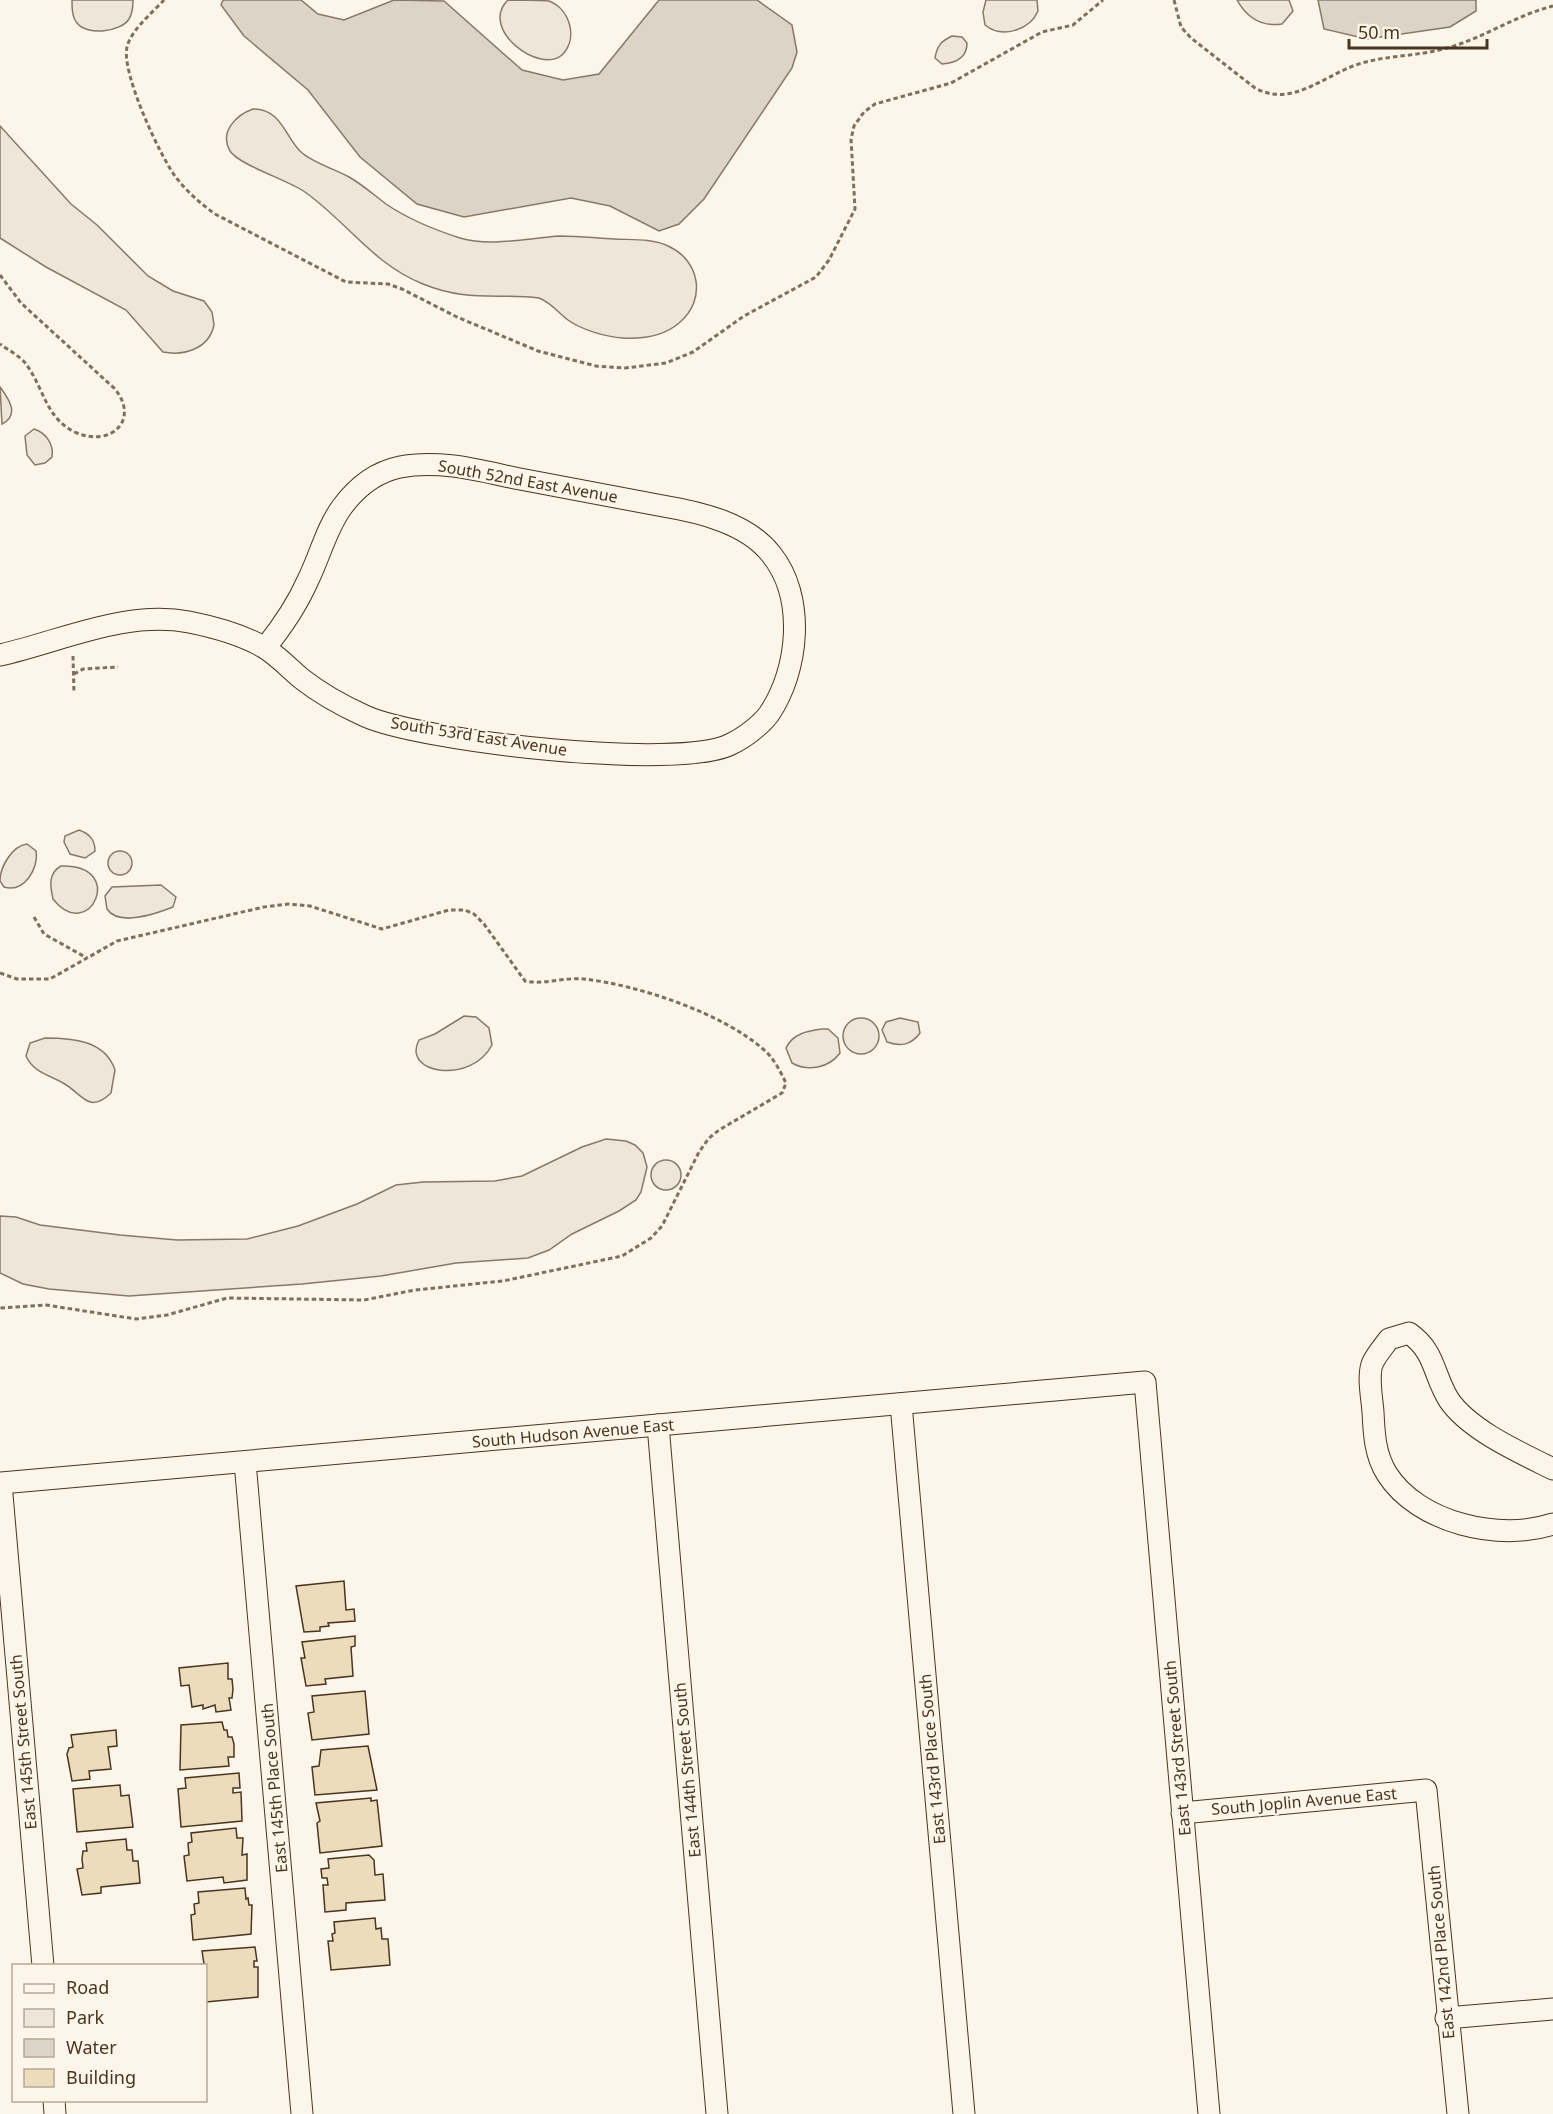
<svg xmlns="http://www.w3.org/2000/svg" width="1553" height="2114" font-family="'Noto Sans',sans-serif">
  <rect width="100%" height="100%" fill="#fbf6e9"/>
  <g fill="#ede6d9" stroke="#887966" stroke-width="1.5">
    <path d="M 72,0 L 133,0 C 133,6 132,14 129,19 C 121,32 87,36 77,23 C 72,17 72,8 72,0 Z"/>
    <path d="M 508,0 C 520,0 539,0 549,1 C 570,9 578,38 563,54 C 541,76 478,29 508,0 Z"/>
    <path d="M 986,0 L 1037,0 L 1038,11 C 1030,30 1002,39 985,25 L 983,12 Z"/>
    <path d="M 1237,0 L 1289,0 L 1293,11 L 1282,24 C 1262,27 1247,18 1237,0 Z"/>
    <path d="M 952,36 L 962,37 L 967,43 C 967,58 956,63 942,64 L 935,58 C 937,46 941,41 952,36 Z"/>
    <path d="M 253,109 C 282,109 285,137 301,152 C 313,163 335,169 349,177 C 363,185 374,195 386,204 C 408,219 435,230 460,238 C 491,247 528,238 560,236 C 578,236 596,238 614,239 C 631,240 652,238 668,246 C 700,260 707,300 679,323 C 664,336 642,339 623,338 C 606,337 582,330 568,320 C 557,312 552,303 539,298 C 496,293 467,302 423,284 C 373,264 347,222 305,192 C 288,180 239,165 230,151 C 219,132 236,115 253,109 Z"/>
    <path d="M 0,126 L 71,204 L 97,225 L 148,276 L 173,291 L 204,301 L 212,312 L 214,325 C 209,349 184,356 163,352 L 126,310 L 46,267 L 0,238 Z"/>
    <path d="M 0,387 C 9,399 20,415 2,424 Z"/>
    <path d="M 34,429 C 46,433 54,444 52,457 L 45,463 L 35,465 L 27,455 L 25,436 Z"/>
    <path d="M 79,830 C 90,834 95,840 95,851 L 85,858 L 70,854 L 64,842 L 65,836 Z"/>
    <path d="M 27,844 L 36,851 C 39,869 24,893 4,887 L 0,881 C 0,867 12,846 27,844 Z"/>
    <circle cx="120" cy="863" r="12"/>
    <path d="M 61,866 C 128,864 89,945 53,899 C 50,886 48,873 61,866 Z"/>
    <path d="M 161,885 L 176,897 L 173,907 C 155,914 119,927 107,909 L 105,896 L 112,887 Z"/>
    <path d="M 464,1016 L 476,1017 L 489,1028 L 492,1045 C 471,1085 401,1074 419,1040 L 435,1034 Z"/>
    <path d="M 900,1018 L 918,1022 L 920,1033 C 911,1045 901,1047 887,1042 L 882,1030 L 886,1022 Z"/>
    <circle cx="861" cy="1036" r="18"/>
    <path d="M 822,1029 L 828,1029 L 838,1038 L 840,1053 C 829,1068 808,1072 792,1063 L 786,1048 C 793,1033 808,1031 822,1029 Z"/>
    <path d="M 45,1038 C 72,1038 105,1040 115,1070 L 111,1093 C 88,1115 82,1093 63,1083 C 49,1075 33,1072 26,1056 L 30,1043 Z"/>
    <polygon points="606,1139 626,1141 635,1145 643,1153 647,1167 641,1192 636,1200 619,1211 572,1234 549,1250 528,1258 456,1263 381,1276 302,1284 129,1296 49,1289 23,1284 0,1273 0,1216 16,1217 40,1225 120,1235 177,1240 247,1239 298,1226 357,1204 396,1185 423,1182 495,1181 522,1176 582,1147"/>
    <circle cx="666" cy="1175" r="15"/>
  </g>
  <g fill="#dcd4c6" stroke="#887966" stroke-width="1.5">
    <polygon points="223,0 301,0 318,14 344,20 394,0 444,1 522,70 563,80 599,74 659,0 757,0 792,25 797,52 792,68 704,199 679,224 659,231 610,206 571,198 464,217 417,204 360,157 308,90 244,36 221,5"/>
    <polygon points="1318,0 1476,0 1476,11 1450,27 1367,39 1324,29"/>
  </g>
  <g fill="#ecdcbc" stroke="#4a3520" stroke-width="1.5">
    <polygon points="344,1581 346,1610 354,1609 355,1621 328,1623 329,1626 320,1627 320,1631 304,1632 296,1586"/>
    <polygon points="355,1636 355,1646 351,1647 353,1676 325,1679 326,1684 306,1686 301,1658 305,1658 302,1642"/>
    <polygon points="228,1663 228,1679 232,1679 233,1689 232,1698 229,1698 231,1710 216,1712 215,1705 203,1709 203,1705 192,1707 189,1685 181,1686 179,1668"/>
    <polygon points="365,1691 369,1734 312,1740 308,1713 314,1712 312,1696"/>
    <polygon points="222,1722 224,1730 227,1730 228,1737 232,1737 234,1744 234,1757 228,1757 229,1766 180,1770 181,1725"/>
    <polygon points="116,1730 117,1746 108,1747 111,1769 89,1771 90,1779 72,1781 67,1754 69,1748 73,1747 71,1735"/>
    <polygon points="368,1746 377,1790 315,1795 312,1767 319,1766 321,1750"/>
    <polygon points="239,1773 240,1788 233,1788 233,1793 241,1792 242,1821 181,1827 178,1789 186,1788 185,1778"/>
    <polygon points="120,1785 121,1796 129,1795 133,1827 77,1832 73,1789"/>
    <polygon points="371,1798 371,1801 377,1800 382,1846 320,1853 317,1823 320,1821 316,1803"/>
    <polygon points="236,1828 237,1838 243,1838 242,1855 247,1854 247,1880 224,1883 223,1877 187,1881 184,1856 189,1855 188,1843 192,1842 191,1833"/>
    <polygon points="126,1839 127,1850 132,1850 133,1861 138,1861 140,1883 101,1887 101,1893 82,1895 77,1869 83,1868 82,1859 83,1851 87,1851 86,1843"/>
    <polygon points="369,1855 374,1860 375,1875 383,1874 385,1900 346,1903 346,1910 325,1912 323,1885 328,1885 327,1878 322,1878 321,1869 329,1868 328,1859"/>
    <polygon points="245,1888 246,1899 248,1898 249,1905 252,1905 251,1934 193,1940 191,1915 195,1914 194,1904 199,1903 198,1892"/>
    <polygon points="375,1918 376,1929 381,1928 382,1939 388,1939 390,1965 331,1970 328,1941 333,1941 332,1934 335,1933 334,1922"/>
    <polygon points="255,1947 257,1961 254,1961 254,1967 258,1967 258,1997 206,2002 206,1966 197,1965 204,1964 202,1951"/>
  </g>
  <g fill="none" stroke-linecap="round" stroke-linejoin="round">
    <defs>
      <g id="minor">
        <path d="M 0,655 C 62,641 125,610 189,622 C 214,627 243,635 265,648 C 279,657 290,669 302,679 C 321,694 343,706 365,716 C 420,741 680,771 731,744 C 744,738 761,725 769,714 C 799,670 806,597 771,554 C 747,523 699,512 663,506 C 615,497 567,488 520,479 C 481,471 440,459 400,467 C 376,472 356,488 342,507 C 326,529 320,556 308,580 C 297,605 282,627 265,648"/>
        <polyline points="901,1404 964,2114"/>
        <polyline points="658,1425 717,2114"/>
        <polyline points="245,1462 302,2114"/>
        <path d="M 1553,1469 C 1521,1453 1469,1430 1449,1400 C 1433,1375 1436,1352 1409,1333 L 1389,1339 C 1384,1346 1377,1354 1373,1362 C 1367,1374 1372,1398 1373,1412 C 1374,1434 1375,1455 1387,1474 C 1418,1523 1500,1542 1553,1524"/>
        <polyline points="1182,1813 1426,1790 1458,2114"/>
        <polyline points="43,1966 1,1483 1145,1382 1209,2114"/>
        <polyline points="1446,2018 1553,2009"/>
        <polyline points="54,2100 55,2114"/>
      </g>
    </defs>
    <use href="#minor" stroke="#4a3520" stroke-width="23"/>
    <g stroke="#7f6f5c" stroke-width="3" stroke-dasharray="4.5 3" stroke-linecap="butt">
      <path d="M 164,0 C 152,13 131,30 127,47 C 121,72 159,154 175,176 C 186,191 200,203 215,214 L 346,282 L 388,284 L 402,289 L 457,317 L 538,351 L 596,366 L 625,368 L 666,363 L 693,352 L 744,316 L 816,277 L 829,260 L 855,209 L 851,139 L 854,126 L 864,112 L 875,104 L 951,83 L 1042,32 L 1073,25 L 1103,0"/>
      <path d="M 1174,0 L 1181,27 L 1191,38 L 1255,88 C 1290,107 1320,79 1353,66 C 1382,55 1416,57 1447,48 C 1484,38 1516,15 1553,6"/>
      <path d="M 0,275 L 21,303 L 115,389 C 140,420 111,447 77,433 C 46,420 44,388 26,364 C 20,356 8,350 0,344"/>
      <polyline points="73,656 74,693"/>
      <polyline points="74,674 83,669 118,667"/>
      <polyline points="34,917 44,934 87,958"/>
      <path d="M 0,973 L 17,979 L 50,979 L 117,941 L 264,907 L 288,904 L 310,906 L 382,929 L 449,910 L 465,910 L 474,914 L 484,924 L 525,981 C 544,985 564,977 584,979 C 638,985 722,1013 763,1049 C 774,1058 780,1071 786,1083 L 782,1093 L 719,1130 L 709,1138 L 699,1152 L 662,1226 L 651,1238 L 622,1256 L 503,1281 L 415,1290 L 364,1300 L 227,1298 L 167,1315 L 136,1319 L 46,1305 L 0,1308"/>
    </g>
    <use href="#minor" stroke="#fbf6e9" stroke-width="21"/>
  </g>
  <g text-anchor="middle" dominant-baseline="central" stroke-width="4.5" stroke-linejoin="round" paint-order="stroke">
    <g font-size="16" fill="#4a3520" stroke="#fbf6e9">
      <text transform="translate(528 481) rotate(10)">South 52nd East Avenue</text>
      <text transform="translate(479 736) rotate(9)">South 53rd East Avenue</text>
      <text transform="translate(573 1433) rotate(-5)">South Hudson Avenue East</text>
      <text transform="translate(23 1742) rotate(-95)">East 145th Street South</text>
      <text transform="translate(1177 1748) rotate(-95)">East 143rd Street South</text>
      <text transform="translate(932 1759) rotate(-95)">East 143rd Place South</text>
      <text transform="translate(687 1770) rotate(-95)">East 144th Street South</text>
      <text transform="translate(274 1788) rotate(-95)">East 145th Place South</text>
      <text transform="translate(1304 1801) rotate(-5)">South Joplin Avenue East</text>
      <text transform="translate(1441 1952) rotate(-95)">East 142nd Place South</text>
    </g>
  </g>
  <rect x="12" y="1964" width="195" height="138" fill="#fbf6e9" stroke="#b4a999" stroke-width="1.5"/>
  <rect x="24" y="1984" width="30" height="9" fill="#fbf6e9" stroke="#b4a999" stroke-width="1.5"/>
  <text x="66" y="1994" font-size="18" fill="#4a3520">Road</text>
  <rect x="24" y="2009" width="30" height="18" fill="#ede6d9" stroke="#b4a999" stroke-width="1.5"/>
  <text x="66" y="2024" font-size="18" fill="#4a3520">Park</text>
  <rect x="24" y="2039" width="30" height="18" fill="#dcd4c6" stroke="#b4a999" stroke-width="1.5"/>
  <text x="66" y="2054" font-size="18" fill="#4a3520">Water</text>
  <rect x="24" y="2069" width="30" height="18" fill="#ecdcbc" stroke="#b4a999" stroke-width="1.5"/>
  <text x="66" y="2084" font-size="18" fill="#4a3520">Building</text>
  <path d="M1349 39v9h138v-9" fill="none" stroke="#4a3520" stroke-width="3"/>
  <text x="1358" y="39" font-size="18" fill="#4a3520" stroke="#fbf6e9" stroke-width="4.5" paint-order="stroke">50 m</text>
</svg>
